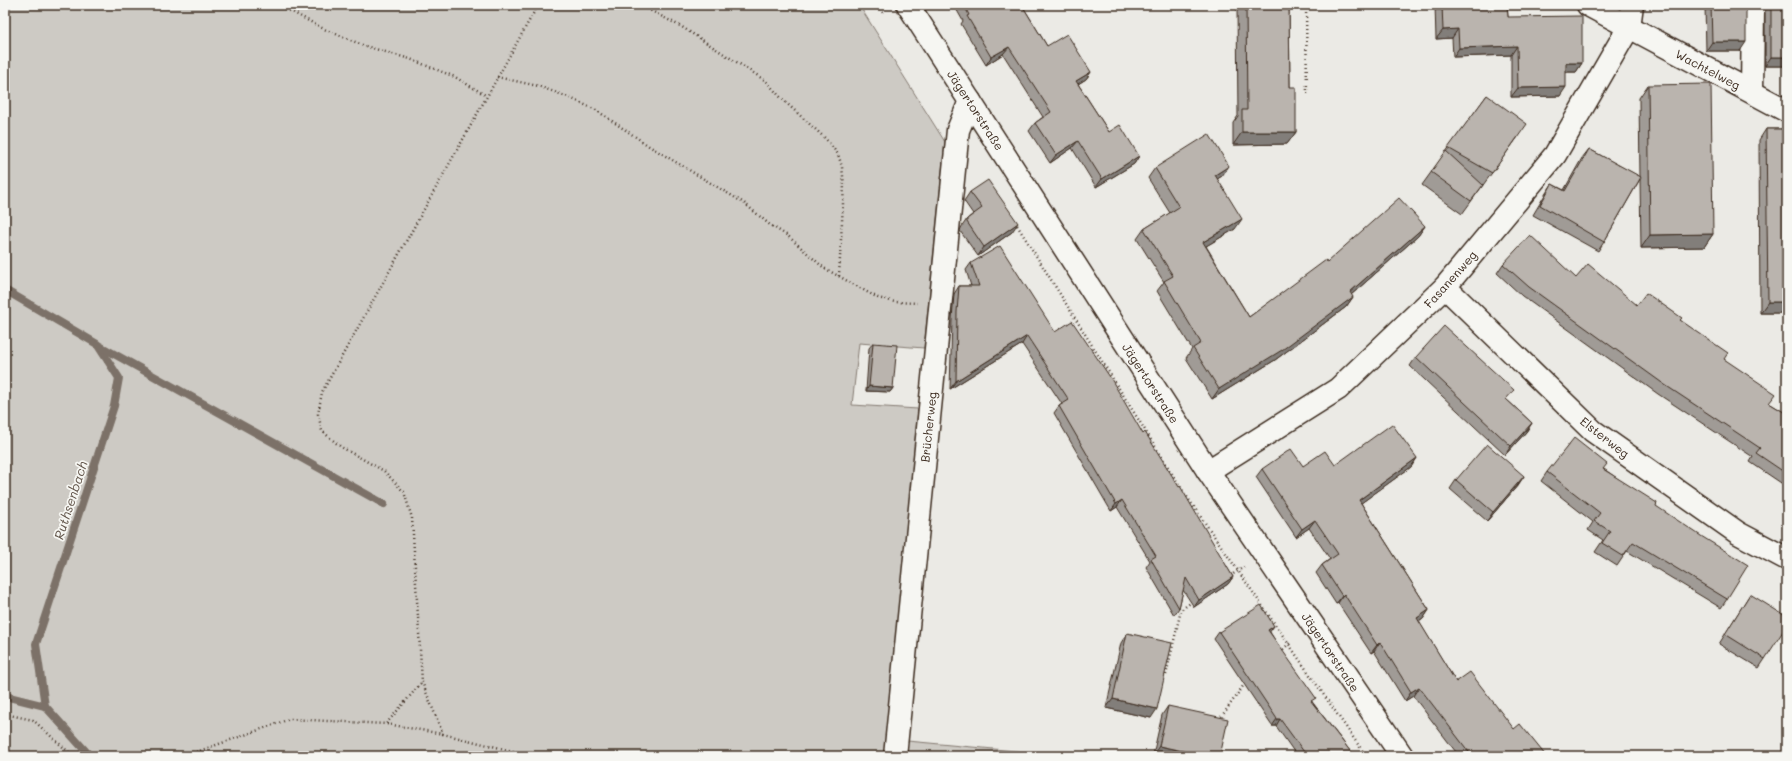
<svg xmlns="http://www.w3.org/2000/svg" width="1792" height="761" font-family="Mali,sans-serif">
  <rect width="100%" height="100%" fill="#ebeae5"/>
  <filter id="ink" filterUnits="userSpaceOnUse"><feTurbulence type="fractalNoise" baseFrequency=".025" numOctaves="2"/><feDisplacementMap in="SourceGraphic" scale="8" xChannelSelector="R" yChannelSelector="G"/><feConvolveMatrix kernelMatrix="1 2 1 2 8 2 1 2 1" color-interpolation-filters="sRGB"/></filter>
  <g filter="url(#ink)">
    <polygon fill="#cdcac4" stroke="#847a71" points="5,5 859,5 945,142 924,348 859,343 852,405 918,409 886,739 1069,756 5,756"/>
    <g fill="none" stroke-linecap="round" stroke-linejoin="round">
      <g stroke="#7c7167" stroke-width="8">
        <polyline points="5,290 97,344 119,378 114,406 36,644 45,706 90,756"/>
        <polyline points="98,345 384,504"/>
        <polyline points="5,696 45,706"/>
      </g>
      <defs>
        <g id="minor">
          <polyline points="908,5 1208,471 1402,756"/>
          <polyline points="1588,5 1787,111"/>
          <polyline points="1752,91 1753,10"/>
          <polyline points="1445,287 1593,431 1738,533 1787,559"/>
          <polyline points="1208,471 1338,389 1445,287 1555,155 1629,27 1632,5"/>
          <polyline points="895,756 958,130 970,101"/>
        </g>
      </defs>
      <use href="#minor" stroke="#3b2a1e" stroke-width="25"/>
      <g stroke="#3b2a1e" stroke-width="2.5" stroke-dasharray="1 3" stroke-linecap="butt">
        <polyline points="279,5 324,29 365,46 410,59 455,77 487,96"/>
        <polyline points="640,5 682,27 766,81 783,100 825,138 838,154 842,167 844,185 839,276"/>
        <polyline points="878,5 883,13"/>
        <polyline points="1306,5 1307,97"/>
        <polyline points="497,77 538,86 568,97 596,110 649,146 744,203 770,225 788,236 824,268 878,298 895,302 917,303"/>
        <polyline points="1015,222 1183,491 1366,756"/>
        <polyline points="1230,576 1244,567"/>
        <polyline points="1280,652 1290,643"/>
        <polyline points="1166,675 1181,610 1193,601"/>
        <polyline points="5,714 33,720 73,756"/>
        <polyline points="1219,720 1246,682"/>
        <polyline points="387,724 443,734"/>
        <polyline points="185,756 290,719 386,724 422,682"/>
        <polyline points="533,756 443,734 422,682 412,518 404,492 384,471 341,447 322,431 318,414 322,392 538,5"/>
      </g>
      <use href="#minor" stroke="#f6f6f2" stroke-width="22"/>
    </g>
    <g fill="#a09b96" stroke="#3b2a1e">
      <polygon points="954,5 1022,5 1047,46 1091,72 1086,79 1078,84 1109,132 1139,156 1134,164 1096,187 1072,148 1050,163 1029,131 1035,123 1043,117 1003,54 986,65 961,24 963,21"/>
      <polygon points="1237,5 1289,5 1290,87 1296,132 1287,144 1233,145 1233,123 1238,116"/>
      <polygon points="1435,5 1507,5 1508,17 1582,63 1576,72 1566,72 1560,96 1511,97 1511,55 1453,57 1452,38 1436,39"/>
      <polygon points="1705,5 1746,5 1740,51 1706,51"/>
      <polygon points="1764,5 1787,5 1787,66 1765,66 1765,10"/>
      <polygon points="1648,85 1713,234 1704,247 1641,248 1640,179 1604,242 1598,251 1533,215 1546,193 1552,184 1564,190 1582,158 1589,149 1640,177 1639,98"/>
      <polygon points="1487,95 1518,137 1462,214 1422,185"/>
      <polygon points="1766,129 1787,129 1787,313 1760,313 1759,140"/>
      <polygon points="1155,168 1222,176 1217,179 1235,229 1206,246 1249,317 1327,262 1425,226 1418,236 1351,295 1353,297 1346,307 1275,360 1212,399 1186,358 1192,349 1157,291 1164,282 1137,239 1144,229 1170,213 1148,178"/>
      <polygon points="970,192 1012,232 978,256 960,231 961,228 967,219 973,214 964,201"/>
      <polygon points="971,263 1055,332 1143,434 1233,577 1228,584 1194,607 1183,590 1179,608 1174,615 1146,567 1150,561 1117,507 1111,511 1054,413 1059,406 1062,404 1022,344 950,389 952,319 954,294 959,286 971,286 966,270"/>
      <polygon points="1503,264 1576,278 1637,305 1680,320 1724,359 1769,403 1787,414 1787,487 1750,462 1753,457 1658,394 1522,296 1497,273"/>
      <polygon points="873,343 893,388 890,392 866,391 869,348"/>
      <polygon points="1416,357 1507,400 1532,423 1526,432 1505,455 1410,366"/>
      <polygon points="1417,458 1411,467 1361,503 1429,610 1423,619 1419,622 1456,682 1514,729 1546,756 1459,756 1413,696 1405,701 1374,651 1371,653 1338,603 1336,604 1316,573 1322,565 1330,559 1309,528 1296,537 1256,477 1262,469 1303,466 1335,465"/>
      <polygon points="1604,469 1656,506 1727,599 1721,608 1627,551 1617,566 1595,552 1603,540 1588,530 1593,522 1541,481 1547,472"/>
      <polygon points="1524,476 1518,485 1487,521 1450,489 1456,480"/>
      <polygon points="1750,594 1765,659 1759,668 1719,644"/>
      <polygon points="1219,632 1270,632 1313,703 1354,756 1297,756 1276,726 1272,726 1214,639"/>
      <polygon points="1127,633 1151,718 1106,708 1121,643"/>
      <polygon points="1168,706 1220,756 1158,756 1153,755 1162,715"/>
    </g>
    <g fill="#827e7a" stroke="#3b2a1e">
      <polygon points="1458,29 1452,38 1436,39 1443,30"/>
      <polygon points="1712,42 1746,42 1740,51 1706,51"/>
      <polygon points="1517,46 1511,55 1453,57 1459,48"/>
      <polygon points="1009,47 1003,54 986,65 991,57"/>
      <polygon points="1771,57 1787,57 1787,66 1765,66"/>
      <polygon points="1566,63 1582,63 1576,72 1560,72"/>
      <polygon points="1091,72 1086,79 1070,89 1076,81"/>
      <polygon points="1566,87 1560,96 1511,97 1518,88"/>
      <polygon points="1242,132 1296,132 1287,144 1233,145"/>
      <polygon points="1078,141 1072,148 1050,163 1056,155"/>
      <polygon points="1139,156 1134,164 1096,187 1102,179"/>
      <polygon points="1229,166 1222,176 1208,185 1215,175"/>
      <polygon points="1242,219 1235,229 1196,252 1203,242"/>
      <polygon points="1018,223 1012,232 978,256 984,247"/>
      <polygon points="1425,226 1418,236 1343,302 1350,292"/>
      <polygon points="1713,234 1704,247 1641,248 1650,235"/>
      <polygon points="1353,297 1346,307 1275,360 1212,399 1219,389"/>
      <polygon points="1768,302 1787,302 1787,313 1760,313"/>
      <polygon points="1027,336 1022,344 950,389 956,381"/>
      <polygon points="869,386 893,388 890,392 866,391"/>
      <polygon points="1532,423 1526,432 1505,455 1511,446"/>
      <polygon points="1417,458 1411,467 1353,509 1359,500"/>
      <polygon points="1524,476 1518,485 1487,521 1493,512"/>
      <polygon points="1122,500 1117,507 1111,511 1116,504"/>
      <polygon points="1315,520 1309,528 1296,537 1302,529"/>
      <polygon points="1233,577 1228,584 1194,607 1199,600"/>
      <polygon points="1344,594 1338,603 1336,604 1342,596"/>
      <polygon points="1429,610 1423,619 1411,627 1417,618"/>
      <polygon points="1274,626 1269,633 1268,630"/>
      <polygon points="1380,642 1374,651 1371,653 1377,645"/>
      <polygon points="1419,687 1413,696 1405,701 1411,692"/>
      <polygon points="1113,699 1157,709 1151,718 1106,708"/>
      <polygon points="1277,719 1280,719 1276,726 1272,726"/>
      <polygon points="1159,746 1206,756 1158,756 1153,755"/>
    </g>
    <g fill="#bab4ae" stroke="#3b2a1e">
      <polygon points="964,5 1022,5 1047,46 1067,34 1091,72 1076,81 1109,132 1120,125 1139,156 1102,179 1078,141 1056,155 1035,123 1051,112 1009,47 991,57 967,16 969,15"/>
      <polygon points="1246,5 1289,5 1290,87 1296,87 1296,132 1242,132 1242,110 1247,110"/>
      <polygon points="1442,5 1507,5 1508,17 1582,16 1582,63 1566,63 1566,87 1518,88 1517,46 1459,48 1458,29 1443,30"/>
      <polygon points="1711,5 1746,5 1746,42 1712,42"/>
      <rect x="1771" y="5" width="16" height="52"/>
      <polygon points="1711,84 1713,234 1650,235 1648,85"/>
      <polygon points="1487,95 1527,124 1492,173 1448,148"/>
      <polygon points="1766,129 1787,129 1787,302 1768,302"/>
      <polygon points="1209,134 1229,166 1215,175 1242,219 1203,242 1249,317 1326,260 1327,262 1399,198 1425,226 1350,292 1353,297 1282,350 1219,389 1193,348 1201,343 1164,281 1173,276 1144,229 1179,207 1155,168"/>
      <polygon points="1589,149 1641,177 1604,242 1540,205 1552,184 1565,191"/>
      <polygon points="1446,151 1483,185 1471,201 1431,172"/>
      <polygon points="988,180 1018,223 984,247 967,222 967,219 982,208 970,192"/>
      <polygon points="1530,235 1576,278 1588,264 1637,305 1646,293 1682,318 1680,320 1728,353 1724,359 1776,394 1769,403 1787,414 1787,474 1756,453 1760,448 1665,385 1529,287 1503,264"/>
      <polygon points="1000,246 1055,332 1072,321 1110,377 1143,434 1145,432 1179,487 1180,486 1233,577 1199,600 1186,578 1179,608 1151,559 1156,556 1122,500 1116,504 1059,406 1069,400 1027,336 956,381 957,312 959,286 979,286 971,263"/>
      <polygon points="1444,326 1514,390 1506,399 1532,423 1511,446 1416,357"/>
      <polygon points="873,343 897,345 893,388 869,386"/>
      <polygon points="1392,424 1417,458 1359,500 1429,610 1417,618 1456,682 1470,672 1514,729 1520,724 1546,756 1472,756 1419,687 1411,692 1380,642 1377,645 1344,594 1342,596 1322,565 1338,554 1315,520 1302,529 1262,469 1291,449 1303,466 1325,451 1335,465"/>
      <polygon points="1574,438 1607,464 1603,469 1657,503 1656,506 1701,536 1748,565 1727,599 1633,542 1623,556 1602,543 1610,531 1594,521 1600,513 1547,472"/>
      <polygon points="1487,444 1524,476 1493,512 1456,480"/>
      <polygon points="1750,594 1787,617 1787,625 1765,659 1725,634"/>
      <polygon points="1261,605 1274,626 1268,630 1316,698 1311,701 1354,756 1307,756 1280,719 1277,719 1219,632"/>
      <polygon points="1127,633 1172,643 1157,709 1113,699"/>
      <polygon points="1168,706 1228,719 1220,756 1206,756 1159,746"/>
    </g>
  </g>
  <g text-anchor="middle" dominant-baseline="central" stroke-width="3.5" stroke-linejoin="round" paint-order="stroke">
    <g font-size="12" fill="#3b2a1e" stroke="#f6f6f2">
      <text transform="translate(1708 69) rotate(28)">Wachtelweg</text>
      <text transform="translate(976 110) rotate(57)">Jägertorstraße</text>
      <text transform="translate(1450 279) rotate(-48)">Fasanenweg</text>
      <text transform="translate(1151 383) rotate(57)">Jägertorstraße</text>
      <text transform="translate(928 427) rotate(-84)">Brücherweg</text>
      <text transform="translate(1605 437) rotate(38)">Elsterweg</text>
      <text transform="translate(1331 652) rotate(56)">Jägertorstraße</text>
    </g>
    <g font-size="13" font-style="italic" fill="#615449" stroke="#f6f6f2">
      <text transform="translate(70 500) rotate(-72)">Ruthsenbach</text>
    </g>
  </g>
  <rect width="1792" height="761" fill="none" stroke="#f6f6f2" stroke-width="20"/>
  <rect x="10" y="10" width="1772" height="741" fill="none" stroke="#3b2a1e" stroke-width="1.5" filter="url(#ink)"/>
</svg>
